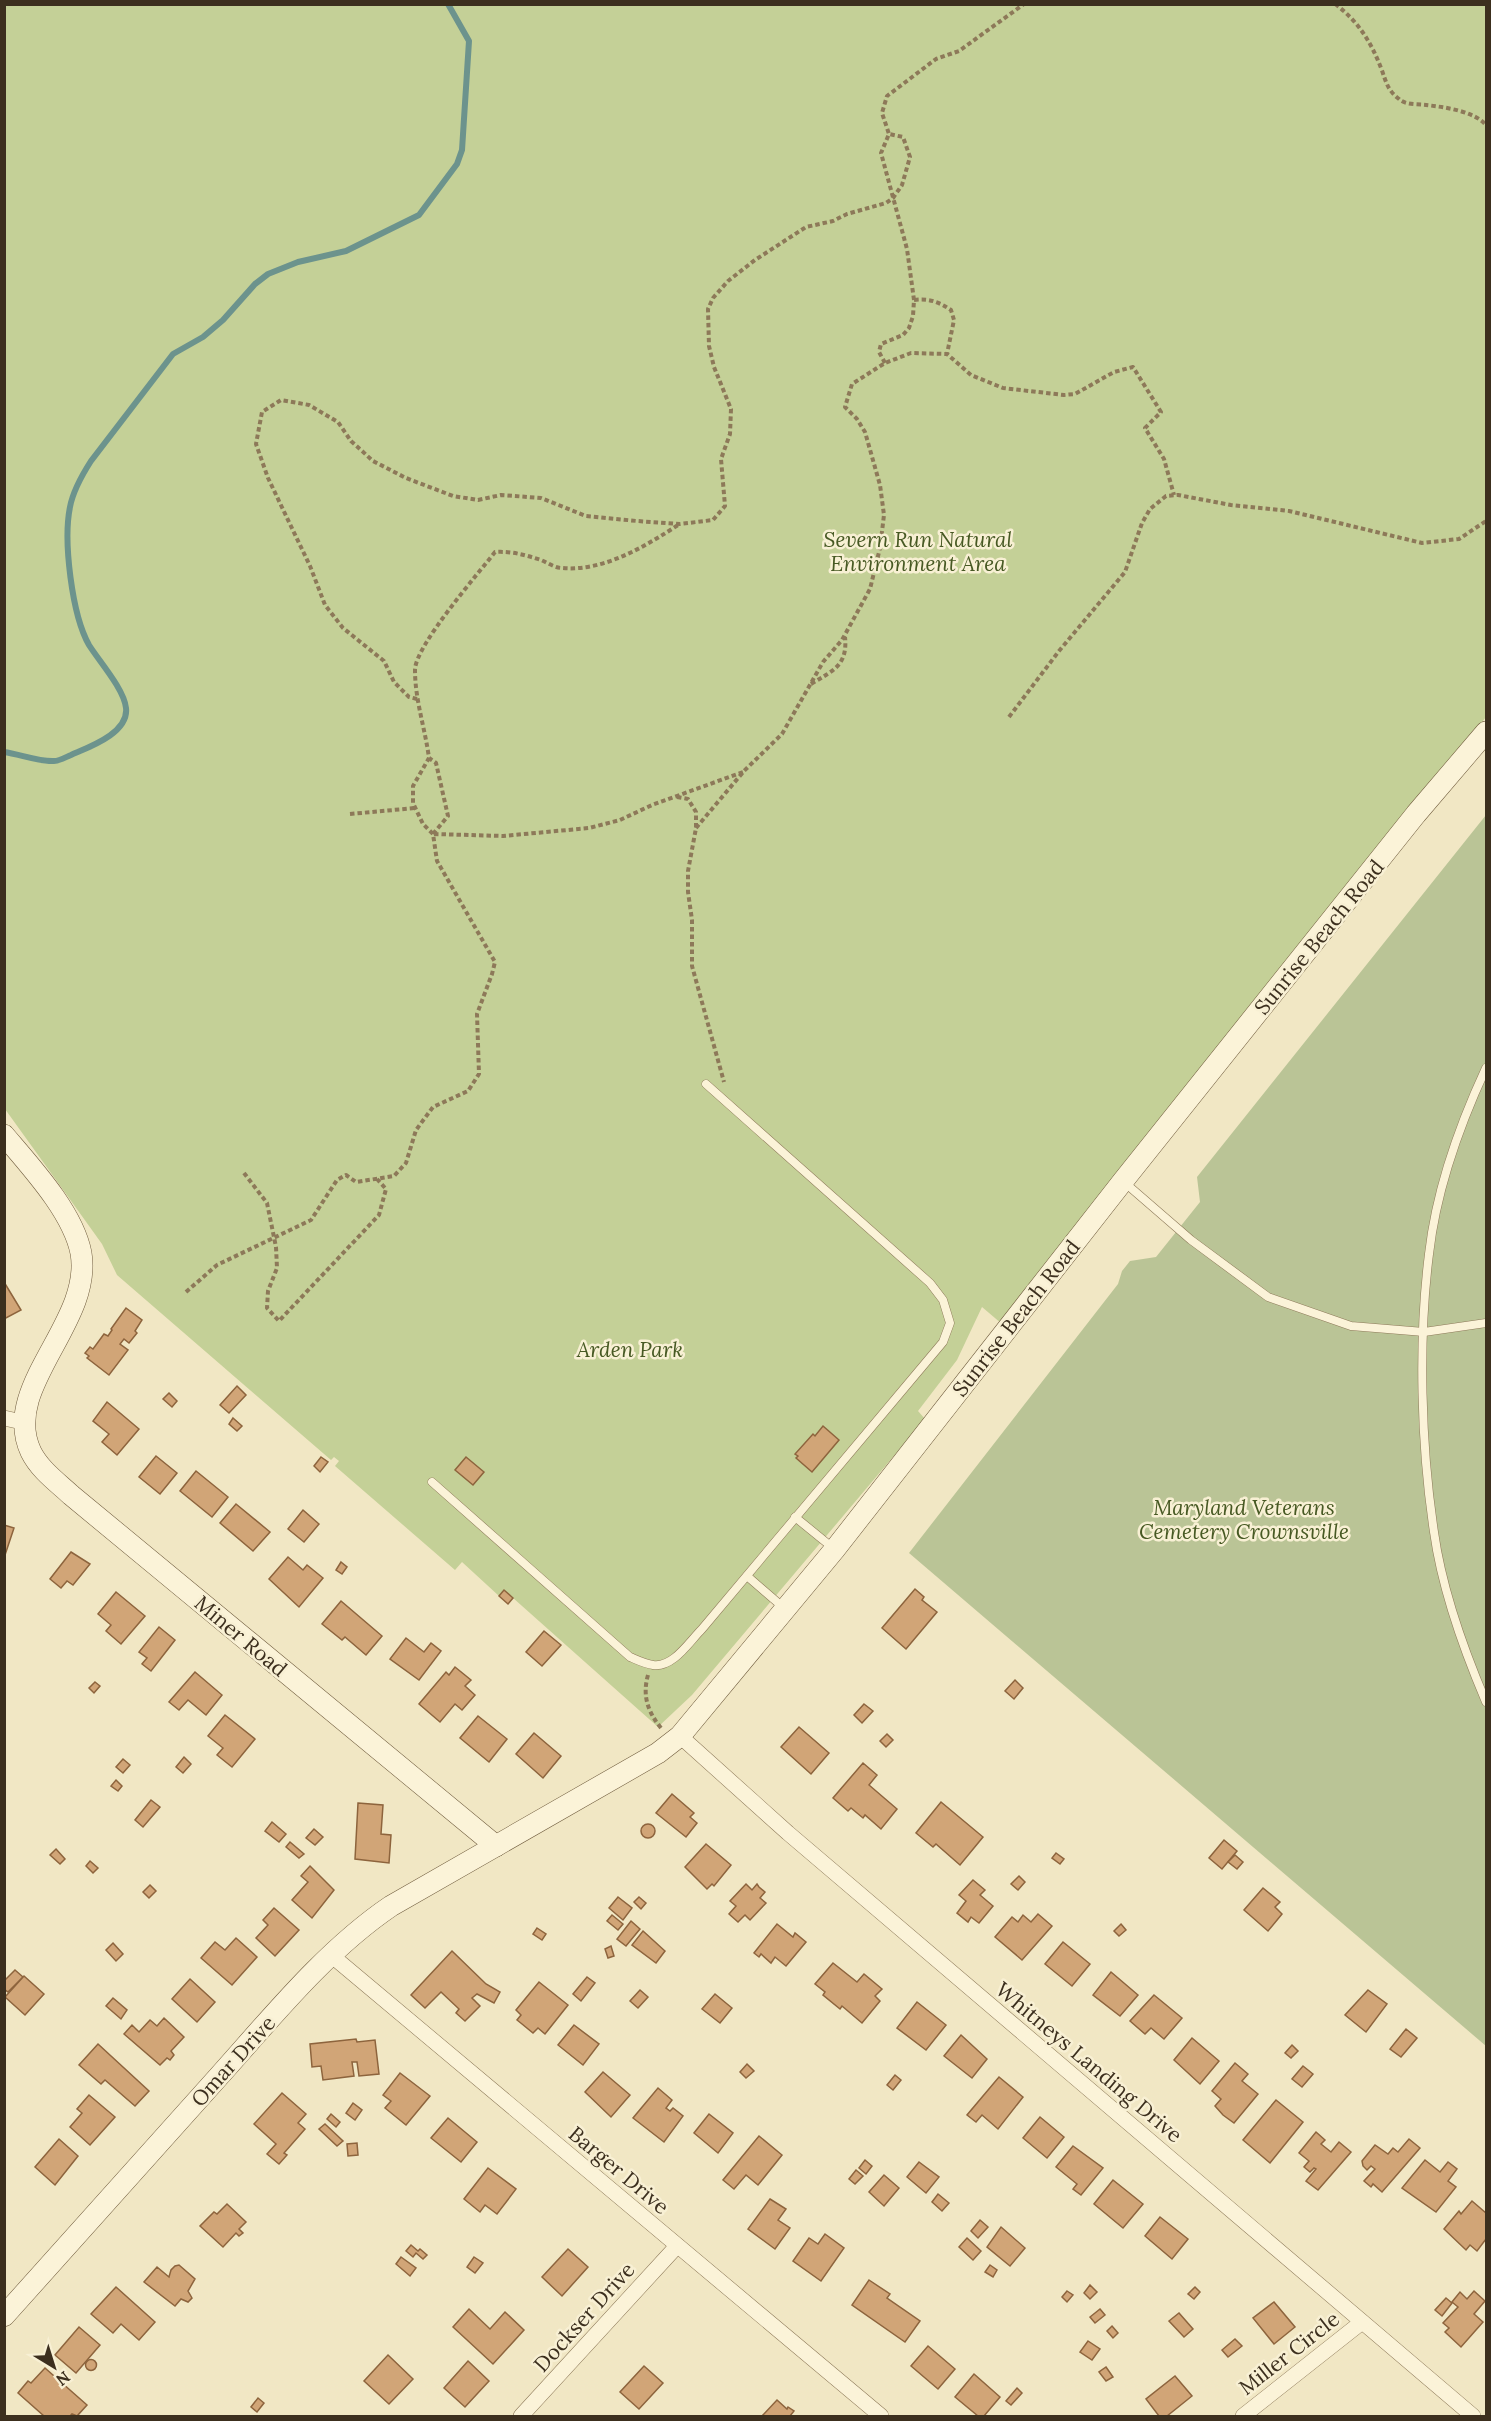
<svg xmlns="http://www.w3.org/2000/svg" width="1491" height="2421" font-family="Lora,serif">
  <rect width="100%" height="100%" fill="#f1e7c4"/>
  <polygon fill="#c4d097" points="1484,4 1486,6 1486,717 1002,1324 982,1307 957,1360 918,1411 925,1419 692,1695 658,1727 504,1590 499,1596 462,1562 455,1570 335,1466 339,1461 334,1457 331,1460 117,1275 102,1244 5,1109 4,5"/>
  <polygon fill="#bac496" points="1486,815 1486,2046 909,1553 1118,1284 1122,1271 1130,1261 1156,1257 1200,1202 1197,1177"/>
  <g fill="none" stroke-linecap="round" stroke-linejoin="round">
    <path stroke="#6c938d" stroke-width="6" d="M 4,752 C 19,754 40,762 54,761 C 59,761 66,757 71,755 C 89,747 129,733 126,708 C 124,689 99,661 89,645 C 72,615 63,541 70,507 C 73,491 82,475 91,461 L 173,354 L 203,337 L 223,320 L 255,284 L 268,274 L 298,262 L 346,251 L 419,215 L 457,164 L 462,150 L 469,41 L 448,4"/>
  </g>
  <g fill="#d1a577" stroke="#8d643d" stroke-width="1.5">
    <polygon points="4,1282 21,1310 4,1319"/>
    <polygon points="126,1308 142,1320 135,1331 137,1333 129,1343 124,1339 120,1344 128,1350 109,1375 87,1358 89,1356 85,1353 90,1347 93,1349 104,1334 108,1336 112,1330 111,1329"/>
    <polygon points="237,1386 246,1395 229,1413 220,1405"/>
    <polygon points="169,1393 177,1401 172,1407 163,1399"/>
    <polygon points="107,1402 139,1429 117,1455 102,1442 109,1434 93,1421"/>
    <polygon points="233,1418 242,1426 237,1431 229,1424"/>
    <polygon points="823,1426 839,1440 812,1472 796,1458 798,1456 795,1454 813,1434 815,1436"/>
    <polygon points="156,1456 177,1473 160,1494 139,1477"/>
    <polygon points="321,1457 328,1462 320,1472 314,1466"/>
    <polygon points="466,1457 484,1472 473,1485 455,1470"/>
    <polygon points="196,1471 228,1497 212,1517 180,1491"/>
    <polygon points="236,1504 270,1532 253,1551 220,1523"/>
    <polygon points="303,1510 319,1524 304,1542 288,1529"/>
    <polygon points="4,1525 14,1528 5,1555 4,1555"/>
    <polygon points="71,1552 90,1564 73,1585 67,1581 61,1588 50,1579"/>
    <polygon points="288,1557 303,1570 307,1565 323,1578 299,1607 269,1579"/>
    <polygon points="341,1562 347,1567 342,1574 336,1570"/>
    <polygon points="915,1589 924,1597 922,1600 937,1612 906,1649 882,1628"/>
    <polygon points="504,1590 513,1598 508,1604 499,1596"/>
    <polygon points="116,1592 145,1616 121,1644 106,1631 111,1625 98,1614"/>
    <polygon points="341,1601 382,1636 366,1655 345,1637 342,1640 322,1624"/>
    <polygon points="159,1627 175,1640 151,1671 142,1664 147,1658 139,1652"/>
    <polygon points="544,1631 561,1645 542,1666 526,1652"/>
    <polygon points="406,1638 424,1652 431,1643 441,1651 419,1680 390,1659"/>
    <polygon points="455,1667 471,1680 465,1686 475,1695 462,1710 455,1704 440,1722 419,1704 446,1672 449,1675"/>
    <polygon points="195,1672 222,1695 206,1715 188,1700 179,1710 169,1702"/>
    <polygon points="1015,1680 1023,1688 1014,1699 1005,1691"/>
    <polygon points="95,1682 100,1686 94,1693 89,1688"/>
    <polygon points="864,1704 873,1711 862,1723 854,1715"/>
    <polygon points="225,1715 255,1739 232,1767 217,1755 223,1748 208,1736"/>
    <polygon points="478,1716 507,1739 489,1762 460,1738"/>
    <polygon points="799,1727 829,1753 811,1774 781,1747"/>
    <polygon points="534,1733 561,1756 543,1778 516,1754"/>
    <polygon points="887,1734 893,1740 886,1747 880,1741"/>
    <polygon points="184,1757 191,1764 183,1773 176,1767"/>
    <polygon points="123,1759 130,1765 123,1773 116,1767"/>
    <polygon points="863,1763 877,1775 869,1785 897,1809 881,1829 865,1815 863,1818 851,1808 848,1811 833,1798"/>
    <polygon points="116,1780 122,1786 118,1791 111,1786"/>
    <polygon points="672,1794 694,1813 690,1817 697,1823 686,1837 656,1813"/>
    <polygon points="151,1800 160,1807 143,1827 135,1820"/>
    <polygon points="941,1802 983,1837 960,1865 936,1844 933,1847 916,1833"/>
    <polygon points="358,1803 383,1805 381,1834 391,1835 389,1863 355,1859"/>
    <polygon points="272,1822 286,1834 279,1842 265,1831"/>
    <circle cx="648" cy="1831" r="7"/>
    <polygon points="314,1829 323,1837 315,1845 306,1838"/>
    <polygon points="1224,1840 1237,1851 1222,1869 1209,1858"/>
    <polygon points="290,1842 304,1854 299,1858 286,1847"/>
    <polygon points="706,1844 731,1865 714,1886 712,1884 707,1889 685,1867"/>
    <polygon points="56,1849 65,1859 60,1864 50,1855"/>
    <polygon points="1056,1853 1064,1859 1060,1864 1052,1858"/>
    <polygon points="1235,1855 1243,1862 1237,1869 1228,1862"/>
    <polygon points="90,1861 98,1868 93,1873 86,1866"/>
    <polygon points="310,1866 334,1890 312,1918 292,1900 308,1882 301,1876"/>
    <polygon points="1019,1876 1025,1882 1018,1890 1011,1884"/>
    <polygon points="973,1880 985,1890 980,1895 993,1906 979,1923 971,1917 968,1922 957,1913 966,1901 959,1895"/>
    <polygon points="746,1884 752,1890 757,1884 759,1887 765,1892 760,1898 766,1903 750,1920 745,1915 738,1922 729,1914 736,1906 730,1901"/>
    <polygon points="150,1885 156,1891 149,1898 143,1892"/>
    <polygon points="1263,1888 1280,1902 1275,1907 1282,1914 1268,1931 1244,1910"/>
    <polygon points="618,1897 632,1908 623,1920 609,1908"/>
    <polygon points="639,1897 646,1903 641,1909 634,1902"/>
    <polygon points="274,1908 299,1930 275,1956 256,1938 268,1925 263,1920"/>
    <polygon points="1038,1914 1052,1926 1022,1960 995,1937 1012,1917 1018,1922 1023,1915 1031,1922"/>
    <polygon points="612,1915 623,1924 618,1930 607,1921"/>
    <polygon points="631,1921 640,1929 626,1946 617,1939"/>
    <polygon points="777,1924 793,1937 795,1933 806,1942 786,1966 775,1957 771,1963 761,1954 759,1957 754,1953"/>
    <polygon points="1121,1924 1126,1930 1119,1936 1114,1931"/>
    <polygon points="537,1928 546,1934 542,1940 533,1934"/>
    <polygon points="643,1931 665,1951 656,1963 632,1945"/>
    <polygon points="236,1938 257,1957 232,1985 201,1958 215,1942 225,1950"/>
    <polygon points="1063,1942 1090,1964 1072,1986 1045,1964"/>
    <polygon points="113,1943 123,1954 116,1961 106,1950"/>
    <polygon points="611,1946 614,1956 608,1958 605,1949"/>
    <polygon points="452,1951 486,1984 500,1992 494,2003 477,1994 472,1998 480,2006 465,2021 456,2013 459,2009 441,1992 425,2008 411,1995"/>
    <polygon points="833,1963 857,1982 864,1974 882,1989 875,1996 880,2001 862,2023 842,2006 840,2009 823,1995 825,1992 815,1984"/>
    <polygon points="15,1970 23,1977 8,1992 4,1989 4,1981"/>
    <polygon points="1111,1972 1138,1995 1120,2016 1093,1995"/>
    <polygon points="24,1976 44,1994 25,2015 5,1997"/>
    <polygon points="587,1977 595,1983 581,2001 573,1994"/>
    <polygon points="190,1979 215,2002 197,2022 172,1999"/>
    <polygon points="539,1982 568,2005 545,2034 538,2028 533,2033 522,2024 517,2020 521,2015 516,2010"/>
    <polygon points="640,1990 648,1997 638,2008 630,2001"/>
    <polygon points="1368,1990 1387,2004 1366,2032 1345,2015"/>
    <polygon points="715,1994 732,2008 720,2023 702,2009"/>
    <polygon points="1154,1995 1182,2018 1164,2039 1151,2028 1145,2034 1130,2021"/>
    <polygon points="113,1998 127,2010 121,2019 106,2006"/>
    <polygon points="917,2002 946,2025 926,2050 897,2028"/>
    <polygon points="164,2018 184,2037 171,2051 174,2055 170,2060 167,2058 160,2065 124,2034 132,2025 139,2032 150,2020 157,2026"/>
    <polygon points="574,2025 599,2044 583,2065 558,2045"/>
    <polygon points="1406,2029 1417,2038 1401,2057 1390,2049"/>
    <polygon points="961,2035 987,2059 972,2078 944,2056"/>
    <polygon points="1192,2038 1219,2061 1200,2084 1174,2060"/>
    <polygon points="356,2039 357,2042 375,2040 379,2074 359,2076 357,2062 352,2062 354,2076 323,2080 321,2066 312,2067 310,2044"/>
    <polygon points="98,2044 149,2091 135,2106 105,2080 101,2084 79,2065"/>
    <polygon points="1292,2045 1298,2051 1291,2058 1285,2053"/>
    <polygon points="1235,2063 1248,2074 1242,2081 1258,2094 1234,2123 1223,2115 1215,2106 1221,2099 1212,2091"/>
    <polygon points="747,2064 754,2071 746,2078 740,2072"/>
    <polygon points="1303,2066 1313,2074 1302,2087 1292,2079"/>
    <polygon points="603,2072 630,2095 611,2117 585,2092"/>
    <polygon points="400,2073 430,2096 406,2125 385,2108 391,2101 383,2095"/>
    <polygon points="895,2075 901,2080 893,2090 887,2085"/>
    <polygon points="999,2077 1023,2097 998,2129 982,2115 976,2122 967,2115"/>
    <polygon points="658,2088 672,2100 666,2108 670,2111 673,2108 683,2116 664,2142 633,2118"/>
    <polygon points="282,2093 306,2114 298,2123 305,2129 284,2153 287,2155 279,2164 267,2154 276,2144 254,2124"/>
    <polygon points="89,2095 115,2117 90,2145 70,2127 82,2113 77,2109"/>
    <polygon points="1276,2100 1303,2122 1270,2163 1243,2140"/>
    <polygon points="353,2103 362,2110 355,2120 346,2113"/>
    <polygon points="331,2114 340,2122 336,2127 327,2119"/>
    <polygon points="709,2114 733,2133 718,2153 694,2133"/>
    <polygon points="1040,2117 1064,2137 1047,2158 1023,2138"/>
    <polygon points="448,2118 477,2142 461,2162 431,2138"/>
    <polygon points="325,2124 343,2141 337,2146 319,2129"/>
    <polygon points="1316,2132 1325,2140 1321,2144 1331,2152 1339,2142 1351,2152 1318,2190 1306,2181 1316,2169 1314,2168 1310,2172 1304,2167 1309,2161 1299,2153"/>
    <polygon points="759,2136 782,2155 758,2185 746,2175 734,2189 723,2180"/>
    <polygon points="59,2139 78,2156 55,2185 35,2167"/>
    <polygon points="1409,2139 1420,2148 1382,2192 1373,2184 1371,2187 1364,2181 1375,2169 1371,2166 1367,2170 1363,2166 1362,2161 1375,2145 1388,2154 1393,2148 1398,2152"/>
    <polygon points="357,2143 358,2155 348,2156 347,2144"/>
    <polygon points="1073,2146 1103,2168 1081,2195 1073,2189 1077,2184 1056,2167"/>
    <polygon points="865,2160 872,2166 866,2174 859,2168"/>
    <polygon points="1425,2160 1440,2172 1448,2162 1457,2169 1448,2181 1456,2187 1436,2212 1402,2188"/>
    <polygon points="919,2162 939,2177 926,2193 907,2177"/>
    <polygon points="488,2168 516,2189 497,2214 485,2205 480,2212 464,2199"/>
    <polygon points="856,2170 863,2176 855,2184 849,2179"/>
    <polygon points="884,2175 899,2188 884,2206 869,2192"/>
    <polygon points="1113,2180 1143,2204 1123,2228 1094,2204"/>
    <polygon points="938,2194 949,2203 942,2211 932,2202"/>
    <polygon points="770,2199 786,2209 778,2220 790,2228 775,2249 748,2229"/>
    <polygon points="1472,2201 1486,2213 1486,2239 1477,2251 1470,2245 1466,2250 1444,2229 1459,2211 1461,2214"/>
    <polygon points="227,2204 246,2222 239,2229 243,2233 239,2236 236,2233 223,2247 200,2226 214,2212 217,2214"/>
    <polygon points="1160,2217 1188,2239 1172,2259 1145,2236"/>
    <polygon points="980,2220 988,2227 978,2238 971,2231"/>
    <polygon points="1001,2227 1025,2248 1010,2266 987,2247"/>
    <polygon points="825,2234 844,2248 821,2281 793,2261 809,2238 818,2244"/>
    <polygon points="967,2238 981,2251 973,2260 959,2247"/>
    <polygon points="411,2245 418,2251 420,2249 427,2255 423,2259 416,2253 413,2257 406,2251"/>
    <polygon points="568,2249 588,2267 562,2296 542,2277"/>
    <polygon points="401,2257 416,2268 410,2276 396,2264"/>
    <polygon points="474,2257 483,2263 475,2273 467,2267"/>
    <polygon points="179,2265 195,2279 188,2291 192,2298 188,2302 181,2299 175,2306 144,2282 157,2267 169,2277 171,2270 175,2266"/>
    <polygon points="990,2265 997,2270 993,2277 985,2272"/>
    <polygon points="869,2280 890,2294 887,2298 920,2321 905,2342 852,2305"/>
    <polygon points="1090,2285 1097,2292 1090,2299 1084,2293"/>
    <polygon points="116,2287 155,2322 139,2340 121,2324 113,2333 91,2314"/>
    <polygon points="1195,2287 1200,2292 1194,2299 1188,2294"/>
    <polygon points="1067,2291 1073,2295 1067,2302 1062,2297"/>
    <polygon points="1474,2291 1485,2301 1474,2314 1483,2322 1461,2347 1445,2332 1449,2328 1443,2323 1458,2307 1452,2302 1460,2292 1467,2299"/>
    <polygon points="1446,2298 1452,2303 1442,2316 1435,2310"/>
    <polygon points="1274,2302 1295,2327 1274,2344 1253,2318"/>
    <polygon points="469,2309 490,2329 505,2312 524,2330 493,2364 453,2327"/>
    <polygon points="1100,2309 1105,2315 1095,2323 1090,2317"/>
    <polygon points="1179,2313 1193,2329 1184,2337 1169,2321"/>
    <polygon points="1112,2326 1118,2333 1113,2338 1107,2331"/>
    <polygon points="79,2327 100,2345 76,2373 55,2355"/>
    <polygon points="1235,2339 1242,2346 1228,2357 1222,2350"/>
    <polygon points="1088,2341 1100,2349 1092,2360 1080,2352"/>
    <polygon points="928,2346 955,2369 938,2389 911,2366"/>
    <polygon points="388,2355 413,2379 389,2404 364,2381"/>
    <circle cx="91" cy="2365" r="5.5"/>
    <polygon points="468,2361 489,2381 465,2407 444,2388"/>
    <polygon points="644,2366 663,2383 639,2409 620,2392"/>
    <polygon points="1106,2367 1113,2377 1106,2381 1099,2372"/>
    <polygon points="45,2368 87,2405 77,2416 72,2414 70,2416 44,2416 18,2393 28,2381 31,2383"/>
    <polygon points="974,2374 1000,2397 984,2416 978,2416 955,2397"/>
    <polygon points="1175,2376 1192,2396 1167,2416 1159,2416 1146,2399"/>
    <polygon points="1017,2388 1022,2393 1011,2405 1006,2401"/>
    <polygon points="258,2398 264,2403 257,2412 251,2407"/>
    <polygon points="777,2400 787,2409 788,2407 794,2411 790,2416 762,2416"/>
  </g>
  <g fill="none" stroke-linecap="round" stroke-linejoin="round">
    <defs>
      <g id="lane">
        <path d="M 1486,1068 C 1460,1124 1436,1192 1429,1254 C 1418,1341 1421,1446 1434,1532 C 1442,1590 1463,1648 1486,1702"/>
        <polyline points="1124,1182 1191,1240 1268,1297 1351,1326 1424,1332 1486,1323"/>
        <path d="M 432,1482 L 630,1657 C 637,1660 645,1664 653,1665 C 673,1668 689,1642 702,1629 L 943,1342 L 950,1323 L 943,1300 L 930,1283 L 706,1084"/>
        <polyline points="795,1517 833,1548"/>
        <polyline points="747,1576 784,1608"/>
      </g>
      <g id="street">
        <polyline points="4,1418 22,1422"/>
        <polyline points="680,1736 788,1833 1473,2416"/>
        <polyline points="331,1955 881,2416"/>
        <polyline points="521,2416 677,2246"/>
        <polyline points="1243,2416 1362,2322"/>
      </g>
      <g id="secondary">
        <path d="M 4,1135 C 31,1167 73,1212 81,1253 C 93,1323 0,1387 31,1452 C 40,1470 57,1482 71,1495 L 496,1846"/>
        <path d="M 4,2316 C 76,2236 148,2156 220,2075 C 272,2017 326,1950 391,1906 L 658,1753 L 680,1736 L 835,1549 L 1123,1181 L 1416,814 L 1486,732"/>
      </g>
    </defs>
    <use href="#lane" stroke="#8d7959" stroke-width="9"/>
    <use href="#street" stroke="#8d7959" stroke-width="16"/>
    <use href="#secondary" stroke="#6e5a3c" stroke-width="22"/>
    <g stroke="#8d7959" stroke-width="4" stroke-dasharray="4.5 3" stroke-linecap="butt">
      <path d="M 1335,4 C 1358,21 1371,42 1381,68 C 1386,81 1387,90 1399,99 C 1405,105 1417,104 1426,105 C 1444,107 1474,111 1486,125"/>
      <path d="M 914,300 C 929,298 939,302 951,310 L 954,320 L 947,354"/>
      <polyline points="885,363 879,352 881,344 903,335 909,328 913,316 914,300 907,249 881,153 889,134 882,113 887,96 936,59 959,51 1024,4"/>
      <path d="M 811,684 C 832,671 848,666 845,637"/>
      <polyline points="417,699 409,697 394,682 384,661 343,628 325,605 310,566 268,478 256,444 262,412 281,400 309,405 338,422 351,441 373,461 406,478 453,496 478,500 501,495 541,498 586,516 637,521 680,524 713,520 725,506 721,459 730,434 731,409 714,367 709,346 708,309 713,298 728,281 755,260 806,227 833,221 847,214 886,203 893,198 902,185 910,157 903,137 889,134"/>
      <polyline points="1009,717 1059,651 1125,572 1142,523 1150,509 1166,496 1178,495 1231,505 1289,511 1422,543 1459,539 1486,521"/>
      <polyline points="677,797 688,799 696,812 696,828 688,871 688,892 692,920 692,966 724,1082"/>
      <polyline points="350,814 415,808"/>
      <polyline points="696,828 744,771 782,734 823,662 842,640 870,589 880,548 884,515 880,485 865,432 857,419 845,407 852,384 885,363 911,353 947,354 971,375 1003,388 1064,395 1075,394 1114,372 1133,367 1161,412 1145,428 1164,459 1174,495"/>
      <path d="M 433,834 L 448,816 L 436,763 L 429,758 C 425,728 415,700 415,670 C 415,646 478,574 495,552 C 512,551 525,555 541,560 C 548,563 555,568 562,568 C 603,572 646,546 678,525"/>
      <polyline points="434,834 503,836 589,828 620,820 652,805 743,772"/>
      <polyline points="244,1173 267,1203 276,1247 277,1268 268,1291 267,1308 279,1321 379,1215 386,1189 377,1179"/>
      <polyline points="186,1292 217,1265 311,1220 337,1180 346,1175 356,1182 394,1176 406,1163 416,1130 433,1107 468,1091 479,1074 477,1014 492,974 495,962 437,861 433,834 423,824 413,803 413,786 429,758"/>
      <path d="M 648,1675 C 642,1696 648,1712 661,1728"/>
    </g>
    <use href="#lane" stroke="#fbf3d8" stroke-width="8"/>
    <use href="#street" stroke="#fbf3d8" stroke-width="15"/>
    <use href="#secondary" stroke="#fbf3d8" stroke-width="21"/>
  </g>
  <g text-anchor="middle" dominant-baseline="central" stroke-width="5" stroke-linejoin="round" paint-order="stroke">
    <g font-size="21" font-style="italic" fill="#475923" stroke="#f8f0d4">
      <text x="918" y="539">Severn Run Natural<tspan x="918" dy="24">Environment Area</tspan></text>
      <text x="630" y="1349">Arden Park</text>
      <text x="1244" y="1507">Maryland Veterans<tspan x="1244" dy="24">Cemetery Crownsville</tspan></text>
    </g>
    <g font-size="21" fill="#3c2f1e" stroke="#f8f0d4">
      <text transform="translate(1319 937) rotate(-51)">Sunrise Beach Road</text>
      <text transform="translate(1016 1318) rotate(-52)">Sunrise Beach Road</text>
      <text transform="translate(241 1636) rotate(40)">Miner Road</text>
      <text transform="translate(233 2061) rotate(-48)">Omar Drive</text>
      <text transform="translate(1089 2062) rotate(40)">Whitneys Landing Drive</text>
      <text transform="translate(619 2170) rotate(40)">Barger Drive</text>
      <text transform="translate(584 2317) rotate(-48)">Dockser Drive</text>
      <text transform="translate(1289 2353) rotate(-38)">Miller Circle</text>
    </g>
  </g>
  <rect width="1491" height="2421" fill="none" stroke="#3c2f1e" stroke-width="12"/>
  <g transform="translate(54 2367) rotate(142)" stroke="#f8f0d4" stroke-width="4.5" paint-order="stroke">
  <path d="M0-4.5L10 22L0 15L-10 22Z" fill="#3c2f1e"/>
  <text y="-9" font-size="16" font-weight="bold" text-anchor="middle" fill="#3c2f1e">N</text>
  </g>
</svg>
